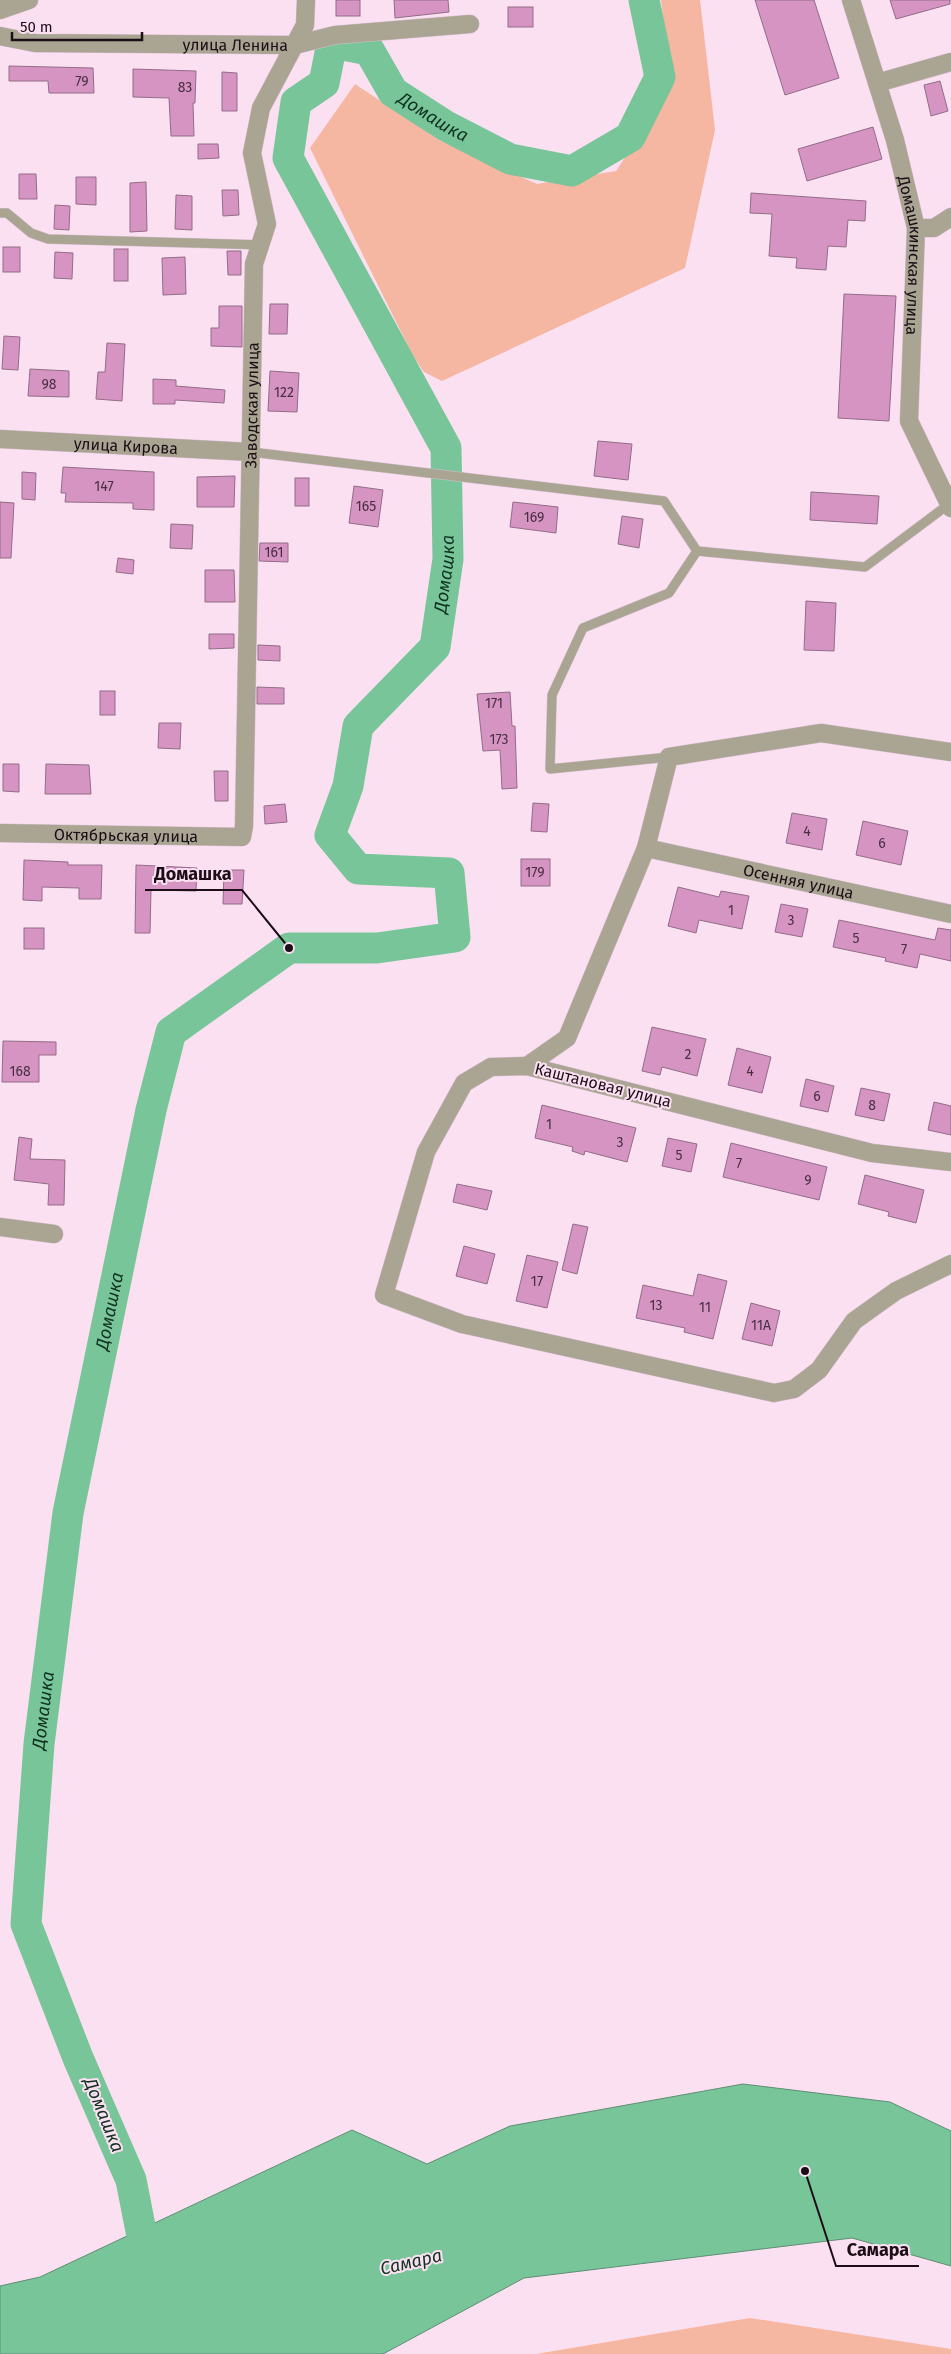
<svg xmlns="http://www.w3.org/2000/svg" width="951" height="2354" font-family="'Fira Sans',sans-serif">
  <rect width="100%" height="100%" fill="#fbe0f2"/>
  <g fill="#f5b6a2">
    <polygon points="661,0 700,0 715,130 685,268 442,381 424,372 413,356 310,148 355,84 439,140 537,184 616,171 672,87"/>
    <polygon points="750,2318 951,2349 951,2354 536,2354"/>
  </g>
  <polygon fill="#79c59a" stroke="#5d8e73" points="743,2084 890,2102 951,2131 951,2266 852,2238 524,2278 383,2354 0,2354 0,2286 40,2277 352,2130 427,2164 510,2126"/>
  <g fill="none" stroke-linecap="round" stroke-linejoin="round">
    <path stroke="#79c59a" stroke-width="31" id="s1" d="M 149,2272 L 131,2180 L 78,2058 L 26,1924 L 39,1744 L 68,1513 L 151,1110 L 171,1032 L 289,948 L 377,948 L 455,937 L 449,873 L 358,869 L 330,835 L 348,786 L 358,726 L 435,647 L 448,559 L 446,448 L 288,158 L 296,102 L 324,83 L 332,43 L 369,50 L 393,92 L 446,126 L 510,159 L 572,171 L 630,137 L 660,77 L 644,0"/>
  </g>
  <g fill="#d594c2" stroke="#936c87">
    <rect x="336" y="0" width="24" height="16"/>
    <polygon points="394,0 448,0 449,12 395,18"/>
    <polygon points="755,0 814,0 839,78 785,95"/>
    <polygon points="890,0 950,0 950,4 896,19"/>
    <rect x="508" y="7" width="25" height="20"/>
    <polygon points="9,66 93,68 94,93 49,93 48,81 9,81"/>
    <polygon points="133,69 196,71 195,103 193,103 194,136 171,136 169,98 133,97"/>
    <polygon points="222,72 237,73 237,111 222,111"/>
    <polygon points="940,81 948,111 931,116 924,85"/>
    <polygon points="873,127 882,159 807,181 798,149"/>
    <polygon points="198,144 218,144 219,158 198,159"/>
    <polygon points="19,174 36,174 37,199 19,199"/>
    <polygon points="76,177 96,177 96,205 76,204"/>
    <polygon points="146,182 147,231 130,232 130,183"/>
    <polygon points="222,190 238,190 239,215 223,216"/>
    <polygon points="751,193 866,201 865,221 848,220 846,247 828,246 826,270 796,268 797,258 769,256 772,214 750,213"/>
    <polygon points="176,195 192,196 192,230 175,229"/>
    <polygon points="55,205 70,206 69,230 54,229"/>
    <rect x="3" y="247" width="17" height="25"/>
    <rect x="114" y="249" width="14" height="32"/>
    <polygon points="227,251 241,251 241,275 228,275"/>
    <polygon points="55,252 73,253 72,279 54,278"/>
    <polygon points="185,257 186,294 163,295 162,258"/>
    <polygon points="844,294 896,296 889,421 838,418"/>
    <polygon points="270,304 288,304 287,334 269,334"/>
    <polygon points="219,306 242,306 242,347 211,346 211,328 219,328"/>
    <polygon points="4,336 20,337 18,370 2,369"/>
    <polygon points="107,343 125,344 122,401 96,399 98,372 105,372"/>
    <polygon points="30,369 69,371 69,397 28,396"/>
    <polygon points="270,371 299,373 297,412 268,411"/>
    <polygon points="153,379 176,380 176,386 225,390 224,403 175,400 175,404 153,404"/>
    <polygon points="598,441 632,444 628,480 594,476"/>
    <polygon points="63,467 154,472 154,510 133,509 133,503 65,502 66,493 61,493"/>
    <polygon points="22,472 36,473 35,500 22,499"/>
    <polygon points="235,476 234,507 197,507 197,477"/>
    <rect x="295" y="478" width="14" height="28"/>
    <polygon points="354,486 383,490 378,527 349,523"/>
    <polygon points="811,492 879,496 877,524 810,520"/>
    <polygon points="0,502 14,503 11,558 0,558"/>
    <polygon points="513,502 558,507 556,533 510,527"/>
    <polygon points="622,516 643,519 639,548 618,544"/>
    <polygon points="171,524 193,525 192,549 170,548"/>
    <polygon points="260,543 288,543 288,562 259,561"/>
    <polygon points="118,558 134,560 133,574 116,572"/>
    <polygon points="205,570 234,570 235,602 205,602"/>
    <polygon points="806,601 836,603 834,651 804,650"/>
    <polygon points="209,634 234,634 234,648 209,649"/>
    <polygon points="258,645 280,646 280,661 258,660"/>
    <polygon points="257,687 284,688 284,704 257,704"/>
    <rect x="100" y="691" width="15" height="24"/>
    <polygon points="510,692 512,726 515,726 517,788 502,789 500,750 483,751 477,694"/>
    <polygon points="159,723 181,723 180,749 158,748"/>
    <polygon points="3,764 19,764 19,792 3,791"/>
    <polygon points="46,764 89,765 91,794 45,794"/>
    <polygon points="214,771 228,771 228,801 215,801"/>
    <polygon points="533,803 549,804 547,832 531,831"/>
    <polygon points="285,804 287,822 265,824 264,806"/>
    <polygon points="792,813 827,819 822,850 786,843"/>
    <polygon points="863,821 908,831 901,865 856,855"/>
    <rect x="521" y="859" width="29" height="27"/>
    <polygon points="24,860 68,862 68,865 102,865 101,899 79,899 79,888 42,887 42,901 23,900"/>
    <polygon points="136,865 197,868 196,891 151,890 150,933 135,933"/>
    <polygon points="224,870 244,870 242,904 223,904"/>
    <polygon points="678,887 719,897 721,891 749,896 742,929 699,920 696,933 668,926"/>
    <polygon points="781,904 808,909 802,937 775,932"/>
    <polygon points="839,920 935,940 938,928 951,930 951,961 920,954 917,968 885,961 886,958 833,947"/>
    <rect x="24" y="928" width="20" height="21"/>
    <polygon points="652,1027 706,1039 697,1076 662,1067 660,1075 642,1071"/>
    <polygon points="3,1041 56,1042 56,1055 39,1055 39,1082 2,1082"/>
    <polygon points="737,1048 771,1057 762,1093 728,1085"/>
    <polygon points="806,1079 834,1086 828,1112 800,1106"/>
    <polygon points="861,1088 890,1094 884,1121 855,1115"/>
    <polygon points="934,1102 951,1106 951,1135 928,1130"/>
    <polygon points="542,1105 636,1128 627,1162 585,1151 584,1155 572,1151 573,1147 535,1138"/>
    <polygon points="19,1137 32,1139 30,1159 65,1160 64,1205 48,1205 49,1184 14,1180"/>
    <polygon points="668,1138 697,1144 691,1172 662,1166"/>
    <polygon points="731,1143 827,1167 819,1200 723,1177"/>
    <polygon points="865,1175 924,1190 916,1223 888,1216 889,1212 858,1204"/>
    <polygon points="457,1184 492,1191 487,1210 453,1202"/>
    <polygon points="573,1224 588,1227 577,1274 562,1270"/>
    <polygon points="464,1246 495,1254 487,1284 456,1276"/>
    <polygon points="527,1255 558,1262 547,1308 516,1301"/>
    <polygon points="698,1274 727,1281 713,1339 684,1332 685,1328 636,1318 643,1285 693,1296"/>
    <polygon points="751,1303 780,1311 772,1346 742,1339"/>
  </g>
  <g fill="none" stroke-linecap="round" stroke-linejoin="round">
    <defs>
      <g id="lane">
        <polyline points="0,213 7,213 31,233 48,239 261,245"/>
        <polyline points="251,452 664,501 697,551 865,567 949,504"/>
        <polyline points="669,757 550,769 552,695 583,628 669,593 697,551"/>
      </g>
      <g id="street">
        <path id="s2" d="M 851,0 L 895,140 L 916,228 L 909,421 L 951,508"/>
        <polyline points="0,10 29,0"/>
        <path id="s3" d="M 0,36 L 35,43 L 295,45 L 335,35 L 470,24"/>
        <polyline points="877,83 951,62"/>
        <polyline points="916,228 934,228 951,217"/>
        <path id="s4" d="M 0,439 L 251,452"/>
        <path id="s5" d="M 0,833 L 242,837 L 244,826 L 254,264 L 267,224 L 252,153 L 261,108 L 305,25 L 306,0"/>
        <path id="s6" d="M 646,848 L 951,914"/>
        <polyline points="527,1066 567,1038 646,848 669,757 821,733 951,752"/>
        <polyline points="951,1162 872,1153 527,1066 491,1067 464,1083 426,1152 384,1295 462,1324 774,1393 794,1389 819,1370 854,1321 896,1291 951,1264"/>
        <polyline points="0,1227 54,1234"/>
      </g>
    </defs>
    <use href="#lane" stroke="#d7becf" stroke-width="10"/>
    <use href="#street" stroke="#d7becf" stroke-width="19"/>
    <use href="#lane" stroke="#a9a592" stroke-width="9"/>
    <use href="#street" stroke="#a9a592" stroke-width="18"/>
  </g>
  <g text-anchor="middle" dominant-baseline="central" stroke-width="4" stroke-linejoin="round" paint-order="stroke">
    <g font-size="14" fill="#4a2f42">
      <text x="82" y="81">79</text>
      <text x="185" y="87">83</text>
      <text x="49" y="384">98</text>
      <text x="284" y="392">122</text>
      <text x="104" y="486">147</text>
      <text x="366" y="506">165</text>
      <text x="534" y="517">169</text>
      <text x="274" y="552">161</text>
      <text x="494" y="703">171</text>
      <text x="499" y="739">173</text>
      <text x="807" y="831">4</text>
      <text x="882" y="843">6</text>
      <text x="535" y="872">179</text>
      <text x="731" y="910">1</text>
      <text x="791" y="920">3</text>
      <text x="856" y="938">5</text>
      <text x="904" y="949">7</text>
      <text x="688" y="1054">2</text>
      <text x="20" y="1071">168</text>
      <text x="750" y="1071">4</text>
      <text x="817" y="1096">6</text>
      <text x="872" y="1105">8</text>
      <text x="549" y="1124">1</text>
      <text x="620" y="1142">3</text>
      <text x="679" y="1155">5</text>
      <text x="739" y="1163">7</text>
      <text x="808" y="1180">9</text>
      <text x="537" y="1281">17</text>
      <text x="656" y="1305">13</text>
      <text x="705" y="1307">11</text>
      <text x="761" y="1325">11А</text>
    </g>
    <g font-size="16" fill="#1c0d17" stroke="#fbe0f2">
      <text stroke="none"><textPath href="#s3" startOffset="236">улица Ленина</textPath></text>
      <text stroke="none"><textPath href="#s2" startOffset="264">Домашкинская улица</textPath></text>
      <text stroke="none"><textPath href="#s5" startOffset="674">Заводская улица</textPath></text>
      <text stroke="none"><textPath href="#s4" startOffset="126">улица Кирова</textPath></text>
      <text stroke="none"><textPath href="#s5" startOffset="126">Октябрьская улица</textPath></text>
      <text stroke="none"><textPath href="#s6" startOffset="156">Осенняя улица</textPath></text>
      <text transform="translate(603 1085) rotate(14)">Каштановая улица</text>
    </g>
    <g font-size="18" font-style="italic" fill="#113321" stroke="#fbe0f2">
      <text stroke="none"><textPath href="#s1" startOffset="2805">Домашка</textPath></text>
      <text stroke="none"><textPath href="#s1" startOffset="2084">Домашка</textPath></text>
      <text stroke="none"><textPath href="#s1" startOffset="990">Домашка</textPath></text>
      <text stroke="none"><textPath href="#s1" startOffset="585">Домашка</textPath></text>
      <text transform="translate(104 2115) rotate(68)">Домашка</text>
      <text transform="translate(411 2262) rotate(-13)">Самара</text>
    </g>
  </g>
  <path fill="none" stroke="#1c0d17" stroke-width="2" d="M289 948L242 890H145M805 2171L836 2266H919"/>
  <g fill="#1c0d17" stroke="#fbe0f2" stroke-width="2">
    <circle cx="289" cy="948" r="5"/>
    <circle cx="805" cy="2171" r="5"/>
  </g>
  <g font-size="18" text-anchor="middle" font-weight="bold" fill="#1c0d17" stroke="#fbe0f2" stroke-width="4" stroke-linejoin="round" paint-order="stroke">
    <text x="193" y="880">Домашка</text>
    <text x="878" y="2256">Самара</text>
  </g>
  <path d="M12 32v8h130v-8" fill="none" stroke="#1c0d17" stroke-width="2.5"/>
  <text x="20" y="32" font-size="15" fill="#1c0d17" stroke="#fbe0f2" stroke-width="4" paint-order="stroke">50 m</text>
</svg>
